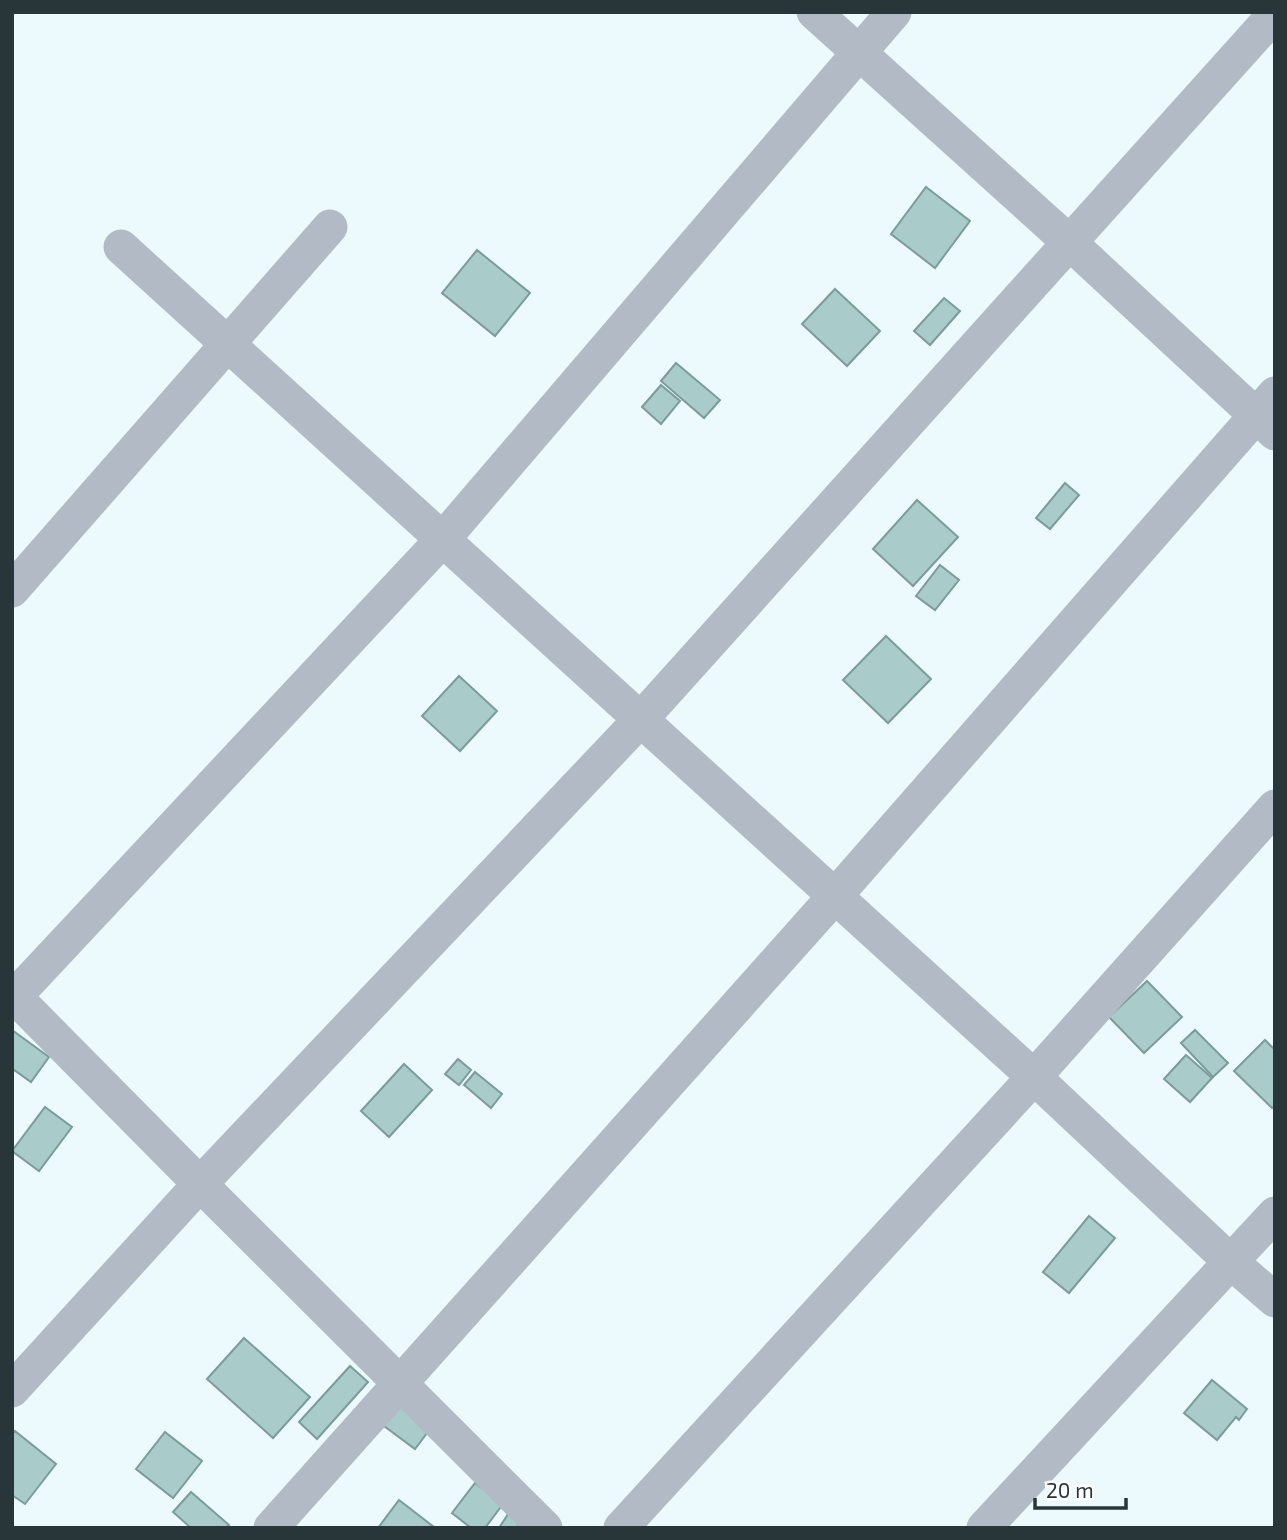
<svg xmlns="http://www.w3.org/2000/svg" width="1287" height="1540" font-family="'Exo 2',sans-serif">
  <rect width="100%" height="100%" fill="#ecf9fd"/>
  <g fill="#a9ccca" stroke="#7a9c9a" stroke-width="2">
    <polygon points="926,187 970,221 935,268 891,234"/>
    <polygon points="477,250 530,293 495,336 442,293"/>
    <polygon points="835,289 880,331 847,366 802,324"/>
    <polygon points="944,298 960,311 930,345 914,331"/>
    <polygon points="676,363 720,400 704,418 661,381"/>
    <polygon points="661,385 680,401 661,424 642,407"/>
    <polygon points="1065,483 1079,495 1050,529 1036,518"/>
    <polygon points="917,500 958,537 913,586 873,549"/>
    <polygon points="940,565 959,580 935,610 916,596"/>
    <polygon points="886,636 931,679 888,723 843,680"/>
    <polygon points="459,676 497,711 460,751 422,716"/>
    <polygon points="1147,981 1182,1017 1144,1053 1109,1017"/>
    <polygon points="12,1030 49,1057 31,1082 14,1070 12,1073"/>
    <polygon points="1195,1030 1228,1063 1213,1077 1181,1043"/>
    <polygon points="1265,1040 1275,1050 1275,1106 1272,1108 1234,1071"/>
    <polygon points="1186,1055 1212,1078 1190,1102 1164,1079"/>
    <polygon points="458,1059 471,1070 459,1085 445,1074"/>
    <polygon points="404,1064 432,1090 389,1137 361,1111"/>
    <polygon points="475,1072 502,1094 491,1108 464,1085"/>
    <polygon points="45,1107 72,1127 39,1171 12,1151"/>
    <polygon points="1089,1216 1115,1238 1069,1293 1043,1272"/>
    <polygon points="244,1338 310,1397 273,1438 207,1379"/>
    <polygon points="350,1366 368,1382 317,1439 299,1422"/>
    <polygon points="1212,1380 1247,1409 1239,1420 1236,1417 1217,1440 1184,1413"/>
    <polygon points="397,1400 433,1425 415,1449 380,1423"/>
    <polygon points="15,1431 56,1464 25,1504 12,1495 12,1435"/>
    <polygon points="165,1432 202,1461 173,1498 136,1469"/>
    <polygon points="475,1483 503,1504 485,1528 471,1528 452,1513"/>
    <polygon points="191,1492 229,1525 226,1528 191,1528 173,1512"/>
    <polygon points="399,1500 434,1527 434,1528 378,1528"/>
    <polygon points="510,1511 520,1528 499,1528"/>
  </g>
  <g fill="none" stroke-linecap="round" stroke-linejoin="round">
    <g stroke="#b2bbc5" stroke-width="35">
      <polyline points="814,12 1069,242 1275,433"/>
      <polyline points="121,247 1034,1077 1231,1262 1275,1300"/>
      <polyline points="12,590 330,227"/>
      <polyline points="12,994 200,1184 545,1528"/>
      <polyline points="15,996 443,539 894,12"/>
      <polyline points="12,1390 200,1184 641,719 1275,14"/>
      <polyline points="271,1528 835,896 1275,394"/>
      <polyline points="621,1528 1034,1077 1275,807"/>
      <polyline points="984,1528 1275,1214"/>
    </g>
  </g>
  <rect width="1287" height="1540" fill="none" stroke="#283539" stroke-width="28"/>
  <path d="M1035 1498v10h91v-10" fill="none" stroke="#283539" stroke-width="3.5"/>
  <text x="1046" y="1498" font-size="21" fill="#283539" stroke="#ffffff" stroke-width="5" paint-order="stroke">20 m</text>
</svg>
